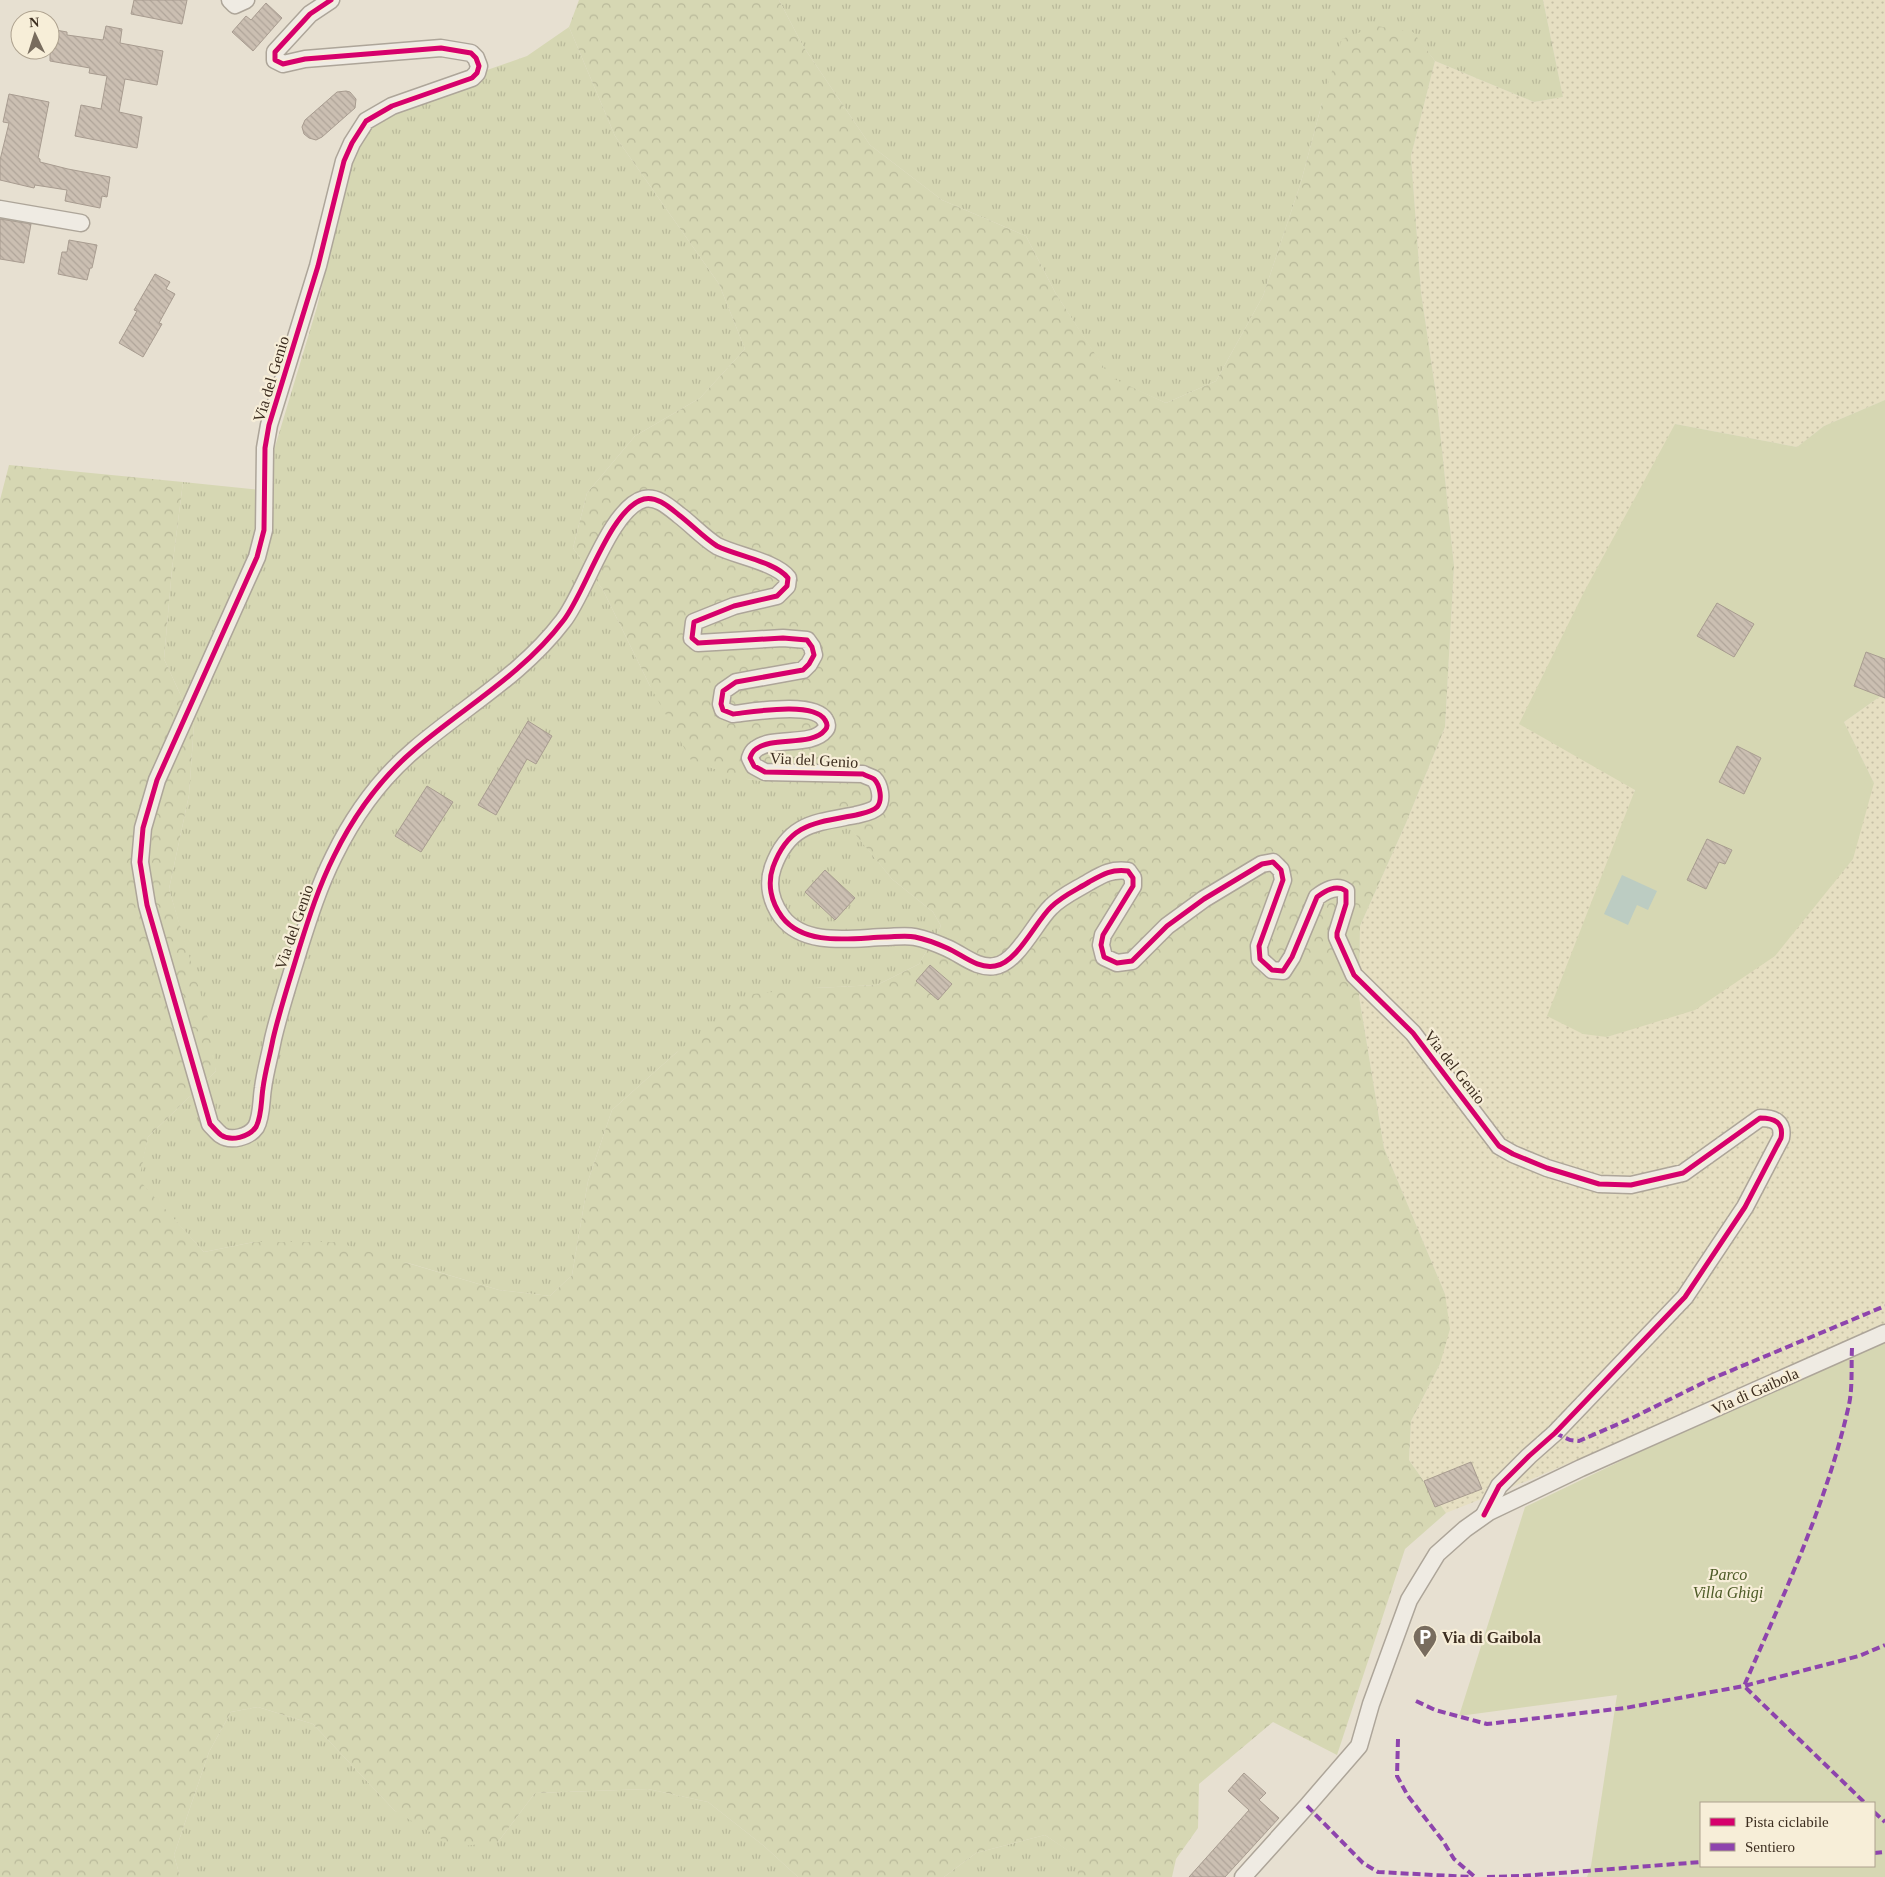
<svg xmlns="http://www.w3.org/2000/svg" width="1885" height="1877" font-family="Georgia,serif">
  <defs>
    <pattern id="farmland-dots" width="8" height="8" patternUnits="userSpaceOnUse" patternTransform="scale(1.25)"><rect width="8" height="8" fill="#e6dfc2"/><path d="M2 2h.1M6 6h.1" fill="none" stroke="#c6c0a6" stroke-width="1.8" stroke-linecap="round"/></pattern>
    <pattern id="grass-tufts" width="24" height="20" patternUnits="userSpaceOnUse" patternTransform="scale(1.25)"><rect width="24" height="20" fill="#d6d7b3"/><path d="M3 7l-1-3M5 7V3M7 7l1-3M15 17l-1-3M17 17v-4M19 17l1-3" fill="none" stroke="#b9b99a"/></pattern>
    <pattern id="forest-crowns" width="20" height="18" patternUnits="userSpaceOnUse" patternTransform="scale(1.25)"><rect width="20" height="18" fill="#d6d7b3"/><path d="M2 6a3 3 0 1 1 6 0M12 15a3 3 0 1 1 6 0" fill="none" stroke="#b9b99a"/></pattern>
    <pattern id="building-back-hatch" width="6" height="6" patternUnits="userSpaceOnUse" patternTransform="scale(1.25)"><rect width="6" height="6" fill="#cbbfb2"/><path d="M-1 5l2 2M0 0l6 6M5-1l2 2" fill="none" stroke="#afa499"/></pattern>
  </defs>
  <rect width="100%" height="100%" fill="#e7e0d1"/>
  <polygon fill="url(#farmland-dots)" points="1543,0 1885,0 1885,400 1824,426 1797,447 1675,424 1607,1037 1634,1028 1874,783 1844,722 1885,693 1885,1327 1532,1479 1446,1513 1409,1460 1411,1421 1440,1364 1445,1294 1384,1148 1359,996 1360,926 1406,823 1445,727 1454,566 1437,401 1421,292 1411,156 1435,61 1534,102 1563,97"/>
  <g fill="url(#grass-tufts)">
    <polygon points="779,0 1543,0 1563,97 1534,102 1435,61 1412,32 1322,103 1301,182 1263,296 1216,381 1166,403 1110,378 1056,294 1026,236 942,200 870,145 803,46"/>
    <polygon points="569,27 615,136 719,284 745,349 700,398 635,436 587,493 573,548 603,590 650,686 747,779 818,788 892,879 933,912 941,926 919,964 877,985 815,988 677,1052 612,1110 588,1181 572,1275 550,1296 499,1290 408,1263 254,1242 204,1252 138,1180 148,1137 216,1071 187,951 169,889 189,795 194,724 164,659 172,569 183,482 262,490 317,307 358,133 427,91 527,56"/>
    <polygon points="258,1707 313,1724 395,1811 498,1842 535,1793 648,1789 708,1802 764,1846 798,1877 180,1877 174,1855 209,1752 231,1712"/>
    <polygon points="1045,1835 1078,1857 1078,1877 944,1877 976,1853"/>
  </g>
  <polygon fill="url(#forest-crowns)" points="579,0 779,0 803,46 870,145 942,200 1026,236 1056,294 1110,377 1166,403 1216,381 1263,296 1301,182 1322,103 1342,39 1377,26 1413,32 1435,61 1411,156 1421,292 1437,401 1454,566 1445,727 1406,823 1360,926 1359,996 1384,1148 1445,1294 1450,1329 1440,1364 1411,1421 1409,1460 1446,1513 1405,1549 1337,1755 1273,1722 1199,1784 1198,1828 1176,1859 1172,1877 1078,1877 1077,1857 1045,1835 976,1853 944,1877 798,1877 764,1846 708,1802 648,1789 535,1793 498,1842 455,1847 395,1811 313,1724 258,1707 231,1712 209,1752 174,1855 180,1877 0,1877 0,500 9,465 183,482 172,569 164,659 194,724 189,795 169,889 210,1025 216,1071 148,1137 139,1180 204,1252 254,1242 336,1242 499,1290 550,1296 572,1275 588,1181 612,1110 677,1052 752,994 815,988 877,985 919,964 941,926 933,912 892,879 818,789 747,779 692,762 650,686 603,590 573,548 587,493 635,436 700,398 745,349 719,284 615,136 569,27"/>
  <g fill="#d6d7b3" fill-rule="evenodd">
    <polygon points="1885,400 1885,693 1844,722 1874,783 1853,859 1775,956 1695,1010 1607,1037 1583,1034 1547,1016 1635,790 1519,724 1584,592 1675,424 1797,447 1824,426"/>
    <path d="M 1885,1334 L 1885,1877 L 1587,1877 L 1591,1866 L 1617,1695 L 1459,1716 L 1525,1507 ZM 1701,1803 L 1874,1803 L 1874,1866 L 1701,1866 Z"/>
  </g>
  <polygon fill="#bcccc2" points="1622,875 1657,891 1648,910 1637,905 1628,925 1604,914"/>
  <g fill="url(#building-back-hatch)" stroke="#a89c90">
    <polygon points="134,0 187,0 182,24 131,14"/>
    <polygon points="266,3 282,18 253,51 232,32 246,16 251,20"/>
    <polygon points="106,26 122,29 120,43 163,51 157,85 125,79 119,112 142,117 137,148 75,136 81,105 101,109 107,76 89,73 90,68 50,61 50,29 67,32 67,35 103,40"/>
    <polygon points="346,91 350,92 356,99 355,108 322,137 316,140 309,138 304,134 302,127 305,120 337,92"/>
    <polygon points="9,94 49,102 38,158 40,159 40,162 68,169 110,177 107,197 102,196 100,208 65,201 67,190 35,185 34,188 0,180 0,160 9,123 3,122"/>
    <polygon points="0,219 31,224 24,263 0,259"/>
    <polygon points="69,240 97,245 92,268 90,268 87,280 58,274 62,252 67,252"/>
    <polygon points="155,274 170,282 166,289 175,294 159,323 162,324 143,357 119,343 137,311 134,310"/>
    <polygon points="1717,603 1754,624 1734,657 1697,636"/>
    <polygon points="1866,652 1885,659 1885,698 1854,686"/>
    <polygon points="528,721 552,736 536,764 527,759 496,815 478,805"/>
    <polygon points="1737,746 1761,758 1744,794 1719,782"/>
    <polygon points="427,786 453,802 421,852 395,836"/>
    <polygon points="1707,839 1732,850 1725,864 1719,862 1706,889 1687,880"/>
    <polygon points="825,870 855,898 835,920 805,892"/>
    <polygon points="930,965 952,984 938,1000 916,981"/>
    <polygon points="1471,1462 1482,1489 1435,1507 1424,1481"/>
    <polygon points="1244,1773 1266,1793 1259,1800 1279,1818 1225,1877 1189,1877 1249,1810 1228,1791"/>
  </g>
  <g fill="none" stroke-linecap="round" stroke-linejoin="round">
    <defs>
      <g id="minor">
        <polyline points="230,0 235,5 246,0"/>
        <path d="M 331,0 L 310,14 L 275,52 L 275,60 L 283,64 L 305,59 L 441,48 L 471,53 L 476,58 L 479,66 L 477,73 L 472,78 L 392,106 L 366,121 L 352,143 L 344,161 L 318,266 L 269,425 L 265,448 L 264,530 L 257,557 L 157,780 L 143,828 L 140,862 L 147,905 L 210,1124 C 213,1127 217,1132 221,1135 C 231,1142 249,1137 256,1127 C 262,1116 261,1100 263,1088 C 265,1072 270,1055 273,1039 C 280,1009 290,979 299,949 C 309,917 319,886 334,856 C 353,817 380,779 414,750 C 464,707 522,675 563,621 C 585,594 610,508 644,499 C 657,496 669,507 679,515 C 691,524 704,538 717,546 C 737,556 776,562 788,578 L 787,586 L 777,596 L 734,606 L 694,622 L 692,638 L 698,643 L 783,638 L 807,640 L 812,647 L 814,655 L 809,664 L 803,670 L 736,682 L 723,691 L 721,704 L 723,710 L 733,714 C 752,712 814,701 825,720 C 827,723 828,727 825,730 C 812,747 772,736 756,749 C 753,751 751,755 750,758 L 754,766 L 765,772 L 863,774 C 866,776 871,777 874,779 C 880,785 883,800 877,807 C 872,812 863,813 856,815 C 815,823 789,823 773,867 C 767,884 771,902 782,917 C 805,947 852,938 885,937 C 894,937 906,935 915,937 C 925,939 938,944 947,948 C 963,955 977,969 995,966 C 1017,963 1036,921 1051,907 C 1062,896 1076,890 1089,882 C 1103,874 1111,869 1128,871 L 1133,878 L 1133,886 L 1103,935 L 1101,945 L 1104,957 L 1117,963 L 1132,961 L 1167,926 L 1204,899 L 1262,864 L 1273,862 L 1281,870 L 1283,880 L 1259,946 L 1260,959 L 1272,970 L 1283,971 L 1292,957 L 1317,897 C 1325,891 1336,884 1346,891 L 1346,904 L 1337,933 L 1337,937 L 1354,975 L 1413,1033 L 1499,1146 L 1513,1154 L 1547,1168 L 1599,1184 L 1631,1185 L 1683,1173 L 1760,1118 C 1774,1118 1784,1122 1781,1138 L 1745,1207 L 1685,1297 L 1555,1433 L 1529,1456 L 1499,1486 L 1484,1515"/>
        <polyline points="0,209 81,223"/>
        <polyline points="1243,1877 1307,1806 1359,1746 1371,1704 1409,1600 1437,1554 1465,1529 1489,1512 1581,1468 1885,1333"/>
      </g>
    </defs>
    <use href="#minor" stroke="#ada599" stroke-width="19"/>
    <use href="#minor" stroke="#efebe3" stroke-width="16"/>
    <g stroke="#8e44ad" stroke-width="4" stroke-dasharray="8 4" stroke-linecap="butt">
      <path d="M 1852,1348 C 1851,1367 1853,1390 1848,1409 C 1826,1505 1783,1596 1744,1686 L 1865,1803"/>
      <polyline points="1555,1433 1570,1440 1579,1441 1632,1418 1711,1379 1885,1306"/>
      <polyline points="1416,1701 1435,1710 1487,1724 1625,1708 1744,1686 1859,1656 1885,1645"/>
      <polyline points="1398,1739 1397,1776 1408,1796 1443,1841 1454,1859 1475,1877"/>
      <polyline points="1307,1806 1363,1863 1378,1872 1471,1877"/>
      <polyline points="1874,1812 1885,1822"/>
      <polyline points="1874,1853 1885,1852"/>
      <polyline points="1487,1877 1522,1876 1701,1862"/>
    </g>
    <defs>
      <path id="cycleway" d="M 331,0 L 310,14 L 275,52 L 275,60 L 283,64 L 305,59 L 441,48 L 471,53 L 476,58 L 479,66 L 477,73 L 472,78 L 392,106 L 366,121 L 352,143 L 344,161 L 318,266 L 269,425 L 265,448 L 264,530 L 257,557 L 157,780 L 143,828 L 140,862 L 147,905 L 210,1124 C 213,1127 217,1132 221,1135 C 231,1142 249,1137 256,1127 C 262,1116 261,1100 263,1088 C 265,1072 270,1055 273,1039 C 280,1009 290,979 299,949 C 309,917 319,886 334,856 C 353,817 380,779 414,750 C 464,707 522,675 563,621 C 585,594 610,508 644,499 C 657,496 669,507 679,515 C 691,524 704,538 717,546 C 737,556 776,562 788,578 L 787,586 L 777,596 L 734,606 L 694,622 L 692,638 L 698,643 L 783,638 L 807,640 L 812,647 L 814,655 L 809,664 L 803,670 L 736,682 L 723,691 L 721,704 L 723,710 L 733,714 C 752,712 814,701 825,720 C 827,723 828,727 825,730 C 812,747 772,736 756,749 C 753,751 751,755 750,758 L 754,766 L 765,772 L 863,774 C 866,776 871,777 874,779 C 880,785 883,800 877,807 C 872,812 863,813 856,815 C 815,823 789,823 773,867 C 767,884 771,902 782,917 C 805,947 852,938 885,937 C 894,937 906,935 915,937 C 925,939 938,944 947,948 C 963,955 977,969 995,966 C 1017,963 1036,921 1051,907 C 1062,896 1076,890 1089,882 C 1103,874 1111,869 1128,871 L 1133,878 L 1133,886 L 1103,935 L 1101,945 L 1104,957 L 1117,963 L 1132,961 L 1167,926 L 1204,899 L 1262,864 L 1273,862 L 1281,870 L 1283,880 L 1259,946 L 1260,959 L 1272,970 L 1283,971 L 1292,957 L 1317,897 C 1325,891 1336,884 1346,891 L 1346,904 L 1337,933 L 1337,937 L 1354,975 L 1413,1033 L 1499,1146 L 1513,1154 L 1547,1168 L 1599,1184 L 1631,1185 L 1683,1173 L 1760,1118 C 1774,1118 1784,1122 1781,1138 L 1745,1207 L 1685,1297 L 1555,1433 L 1529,1456 L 1499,1486 L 1484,1515"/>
    </defs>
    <use href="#cycleway" stroke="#f7eed8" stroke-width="8"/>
    <use href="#cycleway" stroke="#d6006c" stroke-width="5"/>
  </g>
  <defs>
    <symbol id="parking-pin" viewBox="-11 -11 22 30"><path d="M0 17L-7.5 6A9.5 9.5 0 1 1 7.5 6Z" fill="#786c5e" stroke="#f7eed8"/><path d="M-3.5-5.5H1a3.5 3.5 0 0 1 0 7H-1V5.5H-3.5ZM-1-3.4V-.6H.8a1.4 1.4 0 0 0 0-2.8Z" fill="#fff"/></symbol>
  </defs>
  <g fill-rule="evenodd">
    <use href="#parking-pin" x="1411" y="1623" width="28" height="38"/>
  </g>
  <g text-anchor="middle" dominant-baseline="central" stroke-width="4.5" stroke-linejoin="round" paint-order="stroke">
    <g font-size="16" fill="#3d2e20" stroke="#f7eed8">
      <text transform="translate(271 379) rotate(-73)">Via del Genio</text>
      <text transform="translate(814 760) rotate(3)">Via del Genio</text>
      <text transform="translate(294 927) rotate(-71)">Via del Genio</text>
      <text transform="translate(1455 1067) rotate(52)">Via del Genio</text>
      <text transform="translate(1755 1391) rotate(-24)">Via di Gaibola</text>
    </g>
    <g font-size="16" font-style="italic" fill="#4d5a26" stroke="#f7eed8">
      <text x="1728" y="1574">Parco<tspan x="1728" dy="18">Villa Ghigi</tspan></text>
    </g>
    <g font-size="16" font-weight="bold" fill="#3d2e20" stroke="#f7eed8" text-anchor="start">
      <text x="1442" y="1637">Via di Gaibola</text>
    </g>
  </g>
  <rect x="1700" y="1802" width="175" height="65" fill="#f7eed8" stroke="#ada18e"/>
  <rect x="1710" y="1818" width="25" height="8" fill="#d6006c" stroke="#ada18e"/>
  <text x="1745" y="1827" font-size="15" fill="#3d2e20">Pista ciclabile</text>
  <rect x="1710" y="1843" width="25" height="8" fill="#8e44ad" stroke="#ada18e"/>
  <text x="1745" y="1852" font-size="15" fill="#3d2e20">Sentiero</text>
  <g transform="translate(35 35) rotate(356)"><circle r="24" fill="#f7eed8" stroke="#ada18e"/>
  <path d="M0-4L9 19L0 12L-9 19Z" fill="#786c5e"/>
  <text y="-8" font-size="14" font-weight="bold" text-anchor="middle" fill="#3d2e20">N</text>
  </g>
</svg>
